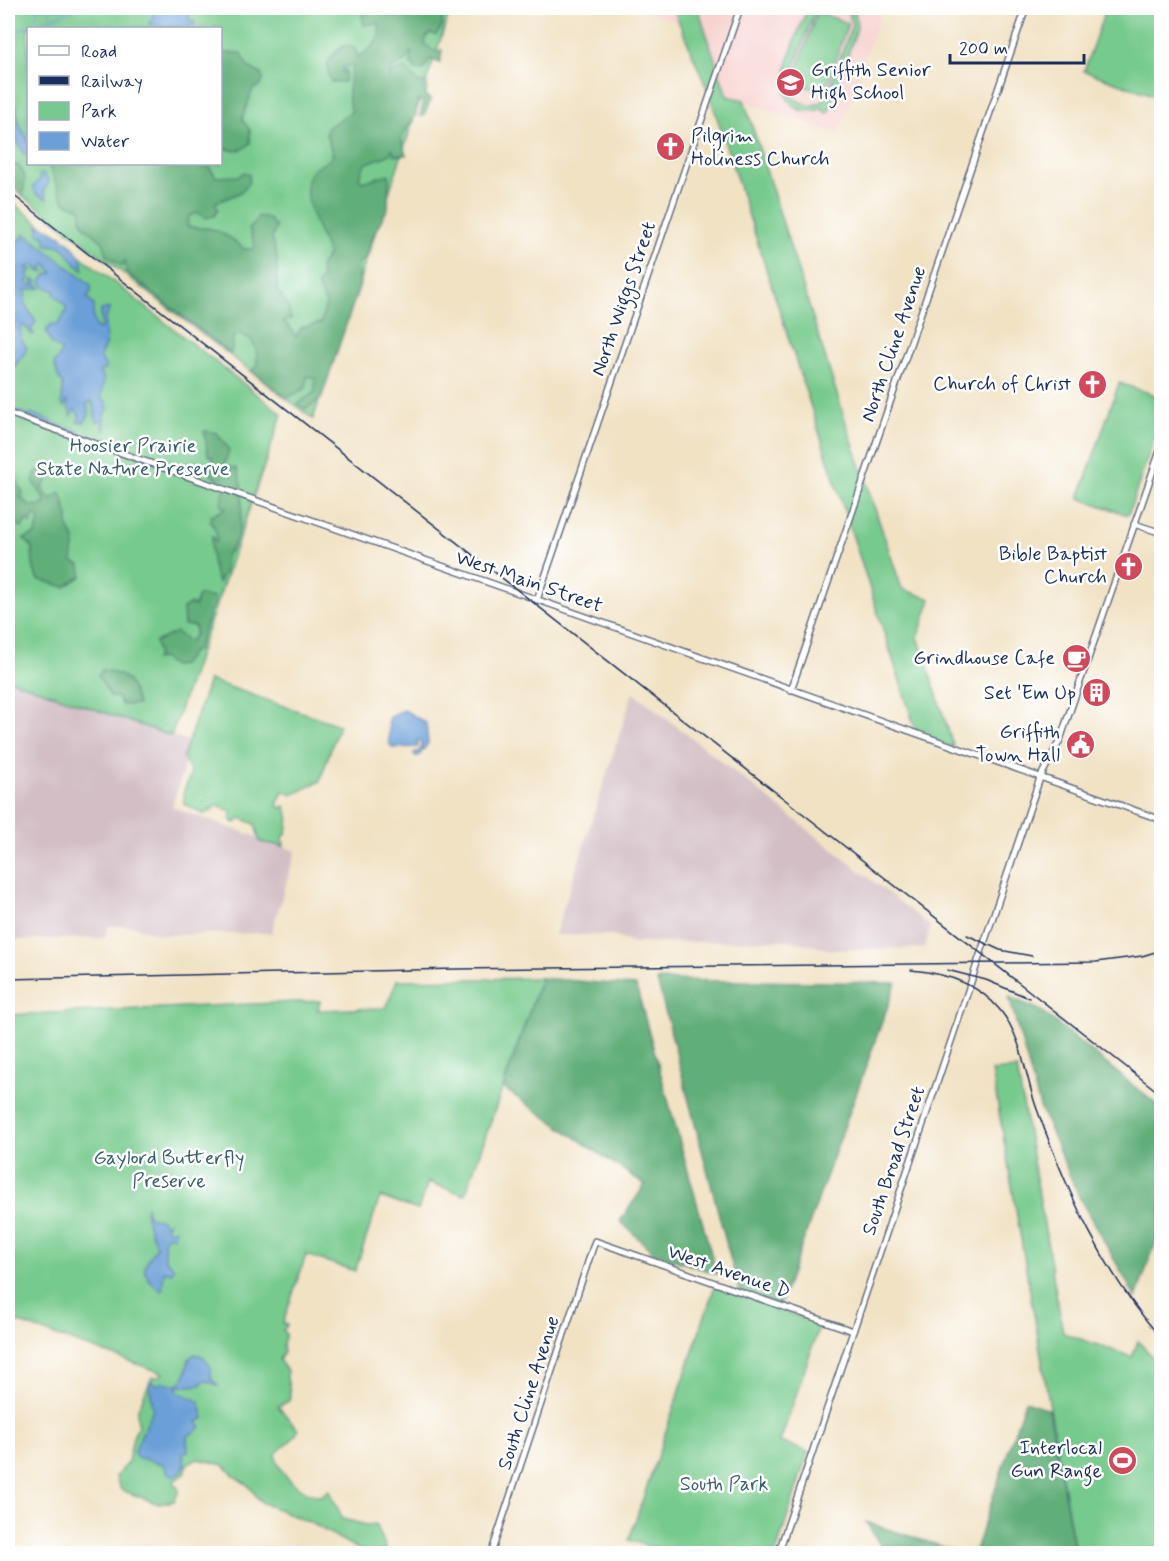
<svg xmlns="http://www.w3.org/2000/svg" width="1169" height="1561" font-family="Mynerve,sans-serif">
  <rect width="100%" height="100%" fill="#fff"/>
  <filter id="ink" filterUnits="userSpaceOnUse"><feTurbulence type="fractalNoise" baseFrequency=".0167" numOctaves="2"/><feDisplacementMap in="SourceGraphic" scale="12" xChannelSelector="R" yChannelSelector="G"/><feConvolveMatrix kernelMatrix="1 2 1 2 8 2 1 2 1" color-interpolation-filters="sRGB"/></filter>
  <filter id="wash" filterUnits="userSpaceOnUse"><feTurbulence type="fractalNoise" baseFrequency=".008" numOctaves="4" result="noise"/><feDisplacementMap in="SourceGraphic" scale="24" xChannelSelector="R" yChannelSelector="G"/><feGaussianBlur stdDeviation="1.35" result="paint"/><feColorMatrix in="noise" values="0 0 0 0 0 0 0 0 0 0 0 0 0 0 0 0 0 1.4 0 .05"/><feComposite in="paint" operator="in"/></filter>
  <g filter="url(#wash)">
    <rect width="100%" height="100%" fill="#f1e2c4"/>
    <g fill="#f7d0ce">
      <polygon points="636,8 673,8 678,22"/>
      <polygon points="698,8 882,8 839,134 727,96"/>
    </g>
    <g fill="#d2bec4">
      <polygon points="8,679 191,742 172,807 296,851 271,933 160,935 133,926 109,926 104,938 8,940"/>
      <polygon points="633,692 930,926 925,948 831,950 789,940 633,943 610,935 555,935"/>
    </g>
    <g fill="#77ca8d" stroke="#497c76" stroke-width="1.5" fill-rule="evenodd">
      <path d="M 8,8 L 451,8 L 313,419 L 23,196 L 23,192 L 8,180 ZM 28,28 L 220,28 L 220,164 L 28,164 Z"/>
      <polygon points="673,8 698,8 727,96 744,100 846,423 902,589 931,599 918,637 954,748 917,734 710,96"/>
      <path d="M 808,8 L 816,8 L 790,79 L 789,88 L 794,99 L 810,106 L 822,102 L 827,95 L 852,25 L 848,8 L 855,8 L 857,28 L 828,113 L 823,111 L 823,108 C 814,112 805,113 796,108 C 769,92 799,30 808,8 Z"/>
      <polygon points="1106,8 1161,8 1161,98 1084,71"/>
      <polygon points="817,12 848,23 825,93 793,82"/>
      <polygon points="8,199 282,414 171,736 8,679"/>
      <polygon points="1119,383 1161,397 1161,418 1128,515 1079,498"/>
      <path d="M 209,680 L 339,725 L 320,781 L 293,795 L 283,791 L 277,805 L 281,808 L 285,806 C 290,816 290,829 283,838 L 284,846 L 260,842 L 255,824 L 240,818 L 236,823 L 231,821 L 231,811 L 218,806 L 204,814 L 184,804 L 184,791 L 191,773 L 183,757 Z"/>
      <path d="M 541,978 L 465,1195 L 428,1182 L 418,1210 L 380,1197 L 355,1271 L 306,1255 L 283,1323 L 287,1325 L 283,1331 L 286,1334 L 283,1344 L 284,1352 L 279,1360 L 287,1371 C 285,1382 293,1390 289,1401 L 278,1406 L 298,1430 C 294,1442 282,1445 275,1455 C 281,1476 299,1493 321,1496 L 329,1490 L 343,1519 L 367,1525 L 376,1524 L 387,1550 L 380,1553 L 365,1553 L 313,1524 L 261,1502 L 248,1485 L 234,1476 L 224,1465 L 198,1459 L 188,1463 L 184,1474 L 174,1481 L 179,1491 L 174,1501 L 159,1504 L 121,1490 L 116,1477 L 128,1462 L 133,1437 L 138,1426 L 137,1411 L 152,1377 L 161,1376 L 163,1373 L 8,1319 L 8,1015 L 320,1001 L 318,1010 L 386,1008 L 397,980 Z"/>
      <polygon points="1017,1069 1063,1333 1132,1357 1138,1341 1161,1366 1161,1553 1075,1553 992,1071"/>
      <polygon points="715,1286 820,1324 780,1442 808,1452 776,1553 670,1553 629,1540"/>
    </g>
    <g fill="#61ae78" stroke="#3e6e6b" stroke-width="1.5">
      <path d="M 361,8 L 432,8 L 429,17 L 442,13 L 442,26 L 436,35 L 431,33 L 426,37 L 425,44 L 434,51 L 442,50 L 440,63 L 430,59 L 424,69 L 417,71 L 411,64 L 411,51 L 406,61 L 391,69 L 389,79 L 393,72 L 405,68 L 419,83 L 427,83 L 426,97 L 431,99 L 424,116 L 420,116 L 423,102 L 417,100 L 416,115 L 401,138 L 406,155 L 395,155 L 392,149 L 389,155 L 365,164 L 359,177 L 362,182 L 389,174 L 388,208 L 371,239 L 364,261 L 358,262 L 360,284 L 321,399 L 305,409 L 298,404 L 315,392 L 315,378 L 307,376 L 306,388 L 287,398 L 252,371 L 257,365 L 257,353 L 251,339 L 241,335 L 234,336 L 231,354 L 126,272 L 125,260 L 123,266 L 107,256 L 103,242 L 85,227 L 81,219 L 81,209 L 64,202 L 48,164 L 207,164 L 216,177 L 239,176 L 244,172 L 249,174 L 249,183 L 239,193 L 215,203 L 218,210 L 214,216 L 206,218 L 197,213 L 189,216 L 187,226 C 194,229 199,227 206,228 C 218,229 236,241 244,249 L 253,249 L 255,246 L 249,228 L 255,223 L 258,216 L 268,218 L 276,227 L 272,238 L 277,258 L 277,290 L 288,306 L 291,319 L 283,322 L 289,326 L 296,337 L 301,328 L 321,323 L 326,304 L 317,286 L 322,278 L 320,267 L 328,254 C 321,236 297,189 311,172 C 317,164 328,164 333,155 L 326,134 L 327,128 L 352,111 C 345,96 349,81 353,65 L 343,67 L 342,73 L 346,70 L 344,82 L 331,82 C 323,64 330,54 346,45 L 355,49 L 358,57 C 372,48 382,42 379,23 L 364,25 Z"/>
      <path d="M 221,53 L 241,53 L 248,67 L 261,74 L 263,80 L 260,86 L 253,89 L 242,119 L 250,130 L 250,143 C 240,154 233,151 221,147 Z"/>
      <polygon points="13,164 19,166 25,176 23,196 8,183 8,170"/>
      <path d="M 204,431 L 217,433 L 229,450 L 224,467 L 236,468 C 247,489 243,540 226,555 L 225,570 L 218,583 C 212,566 210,554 212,536 L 216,542 C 218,535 215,526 210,521 L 211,516 L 226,508 L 221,505 L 222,494 L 227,485 L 210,474 L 213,457 L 208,455 Z"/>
      <path d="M 45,467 L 50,476 L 42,488 L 50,499 L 61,493 L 68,516 L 68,527 L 75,540 L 72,561 L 80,565 L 82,576 L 65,587 L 37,579 L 33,565 L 32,547 L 24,539 L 36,534 L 39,518 L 34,514 L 31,524 L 26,520 L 22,528 C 7,517 7,501 8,484 L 15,477 L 23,493 L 21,497 L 30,506 L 43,505 L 45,500 L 33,481 L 36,472 Z"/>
      <polygon points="198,595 214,598 214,604 210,611 197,651 193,651 182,665 173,666 162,658 155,660 158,654 155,642 176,632 189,642 195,635 195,626 184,625 183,608 190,604 195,606"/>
      <path d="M 102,670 C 129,675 129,679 138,705 L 122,705 L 117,697 L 111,697 L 98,676 Z"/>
      <polygon points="541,978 636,986 717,1274 654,1253 620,1221 645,1185 503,1088"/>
      <polygon points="657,980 896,983 778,1311 739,1291"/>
      <polygon points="1009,997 1040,1010 1161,1108 1161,1227 1136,1298 1080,1199 1040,1107"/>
      <polygon points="1025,1401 1049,1409 1075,1553 974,1553"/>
      <polygon points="866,1522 962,1553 885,1553"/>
    </g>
    <g fill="#6b9fd7" stroke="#43679a" stroke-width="1.5">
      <polygon points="149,8 189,8 189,20 194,22 194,27 186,25 183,28 149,24 153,15"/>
      <path d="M 16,105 L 19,124 L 28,140 L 28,155 L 25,155 C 16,139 4,123 16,105 Z"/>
      <polygon points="44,174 49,181 44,191 47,199 36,194 33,187 41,178 39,175"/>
      <path d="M 38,225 C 57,231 83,248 83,270 C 73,264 70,254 61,246 L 47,245 L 44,235 L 39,234 Z"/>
      <path d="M 24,233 L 91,285 L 91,292 L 87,297 L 94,306 L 93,317 L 96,327 L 101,329 L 101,310 L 110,308 L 105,320 L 106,343 L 100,356 L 106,368 L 100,372 L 104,379 L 101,399 L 106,401 L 108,410 L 104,413 L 105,432 L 101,420 L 97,423 L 92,401 L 87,404 L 89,415 L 84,422 L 77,422 L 80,417 L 75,409 L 71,416 L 67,401 L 64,407 L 62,403 L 63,384 L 59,379 L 54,364 L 62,351 L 52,344 L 46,331 L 52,324 L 58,325 L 66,312 L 66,306 L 54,294 L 55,291 L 44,287 L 41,282 L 45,275 L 53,273 L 46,264 L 41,269 L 45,271 L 40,272 L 33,265 L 26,268 L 32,270 L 27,273 L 30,279 L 26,281 L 29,285 L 34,285 L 32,280 L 38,281 L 36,284 L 41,288 L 24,290 L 26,292 L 24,303 L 36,322 L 31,329 L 34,334 L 32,335 L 24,325 L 20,328 L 21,339 L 27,348 C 23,358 16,362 12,371 L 8,373 L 8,243 L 22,239 Z"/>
      <polygon points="8,407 28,415 34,414 65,428 77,430 83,435 106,441 182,472 8,410"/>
      <path d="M 404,710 L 426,723 L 428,743 L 419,756 L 415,756 L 414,753 L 421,750 L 421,742 L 417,741 L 418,747 L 393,748 C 388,743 389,742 389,735 C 388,719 386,716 404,710 Z"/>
      <path d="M 146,1206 L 147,1214 L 151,1218 L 160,1219 L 165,1224 L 169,1221 L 166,1228 L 170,1231 L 176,1229 L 174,1237 L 168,1235 L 164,1239 L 165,1259 L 174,1268 L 172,1273 L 164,1271 L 162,1291 C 158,1290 157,1287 154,1285 C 138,1270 146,1263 156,1247 C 152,1231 144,1223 146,1206 Z"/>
      <path d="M 194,1354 L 204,1357 L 211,1368 L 211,1378 L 219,1386 L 205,1380 L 200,1385 L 176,1387 L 178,1392 L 199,1401 L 204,1419 L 197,1421 L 201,1427 L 187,1437 L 188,1451 L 183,1453 L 185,1466 L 176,1476 L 168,1473 L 163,1464 L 136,1457 L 134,1452 L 153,1409 L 149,1384 L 151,1381 L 155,1385 L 164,1382 C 186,1390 185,1375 189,1359 Z"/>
    </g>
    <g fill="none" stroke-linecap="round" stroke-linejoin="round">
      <g stroke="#6b9fd7" stroke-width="1.5">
        <polyline points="26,8 33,8"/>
        <polyline points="50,13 52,8"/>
        <polyline points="146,15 148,8"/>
        <polyline points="35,18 39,8"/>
        <polyline points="8,34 78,8"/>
      </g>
    </g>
  </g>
  <g filter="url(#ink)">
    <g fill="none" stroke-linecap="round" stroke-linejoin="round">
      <defs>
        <g id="secondary">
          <polyline points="8,413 1162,820"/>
          <polyline points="1134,524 1162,533"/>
          <polyline points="537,600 740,8"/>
          <polyline points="791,690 1026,8"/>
          <polyline points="491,1554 595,1241 853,1331"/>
          <polyline points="778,1554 1029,810 1040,778 1060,740 1162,445"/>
        </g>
      </defs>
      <use href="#secondary" stroke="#666e82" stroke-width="8"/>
      <use href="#secondary" stroke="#fff" stroke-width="5"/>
      <g stroke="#1b2f5e" stroke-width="1.5">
        <polyline points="8,191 1162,1095"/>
        <polyline points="967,935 1000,950 1032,956"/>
        <path d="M 911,970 C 944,973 979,984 1000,1010 C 1024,1039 1025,1079 1038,1112 C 1068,1193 1103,1273 1162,1339"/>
        <polyline points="947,970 986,980 1029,998"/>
        <polyline points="8,979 456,969 1096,962 1142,956 1162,950"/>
      </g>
    </g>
  </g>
  <defs>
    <symbol id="school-disc" viewBox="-11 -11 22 22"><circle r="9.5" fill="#d1495b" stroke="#fff"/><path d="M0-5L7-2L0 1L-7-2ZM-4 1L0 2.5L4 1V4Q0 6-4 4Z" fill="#fff"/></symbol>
    <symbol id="church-disc" viewBox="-11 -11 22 22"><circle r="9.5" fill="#d1495b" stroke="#fff"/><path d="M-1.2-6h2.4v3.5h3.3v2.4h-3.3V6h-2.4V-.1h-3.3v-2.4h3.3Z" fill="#fff"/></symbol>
    <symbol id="cafe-disc" viewBox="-11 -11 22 22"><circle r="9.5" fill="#d1495b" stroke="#fff"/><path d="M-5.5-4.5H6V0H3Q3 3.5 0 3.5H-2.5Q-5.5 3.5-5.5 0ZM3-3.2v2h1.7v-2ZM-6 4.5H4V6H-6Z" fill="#fff"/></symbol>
    <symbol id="building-disc" viewBox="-11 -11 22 22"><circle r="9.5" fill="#d1495b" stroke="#fff"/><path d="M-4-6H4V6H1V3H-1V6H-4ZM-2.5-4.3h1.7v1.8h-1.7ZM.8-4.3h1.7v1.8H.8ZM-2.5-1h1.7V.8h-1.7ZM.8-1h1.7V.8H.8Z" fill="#fff"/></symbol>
    <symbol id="civic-disc" viewBox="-11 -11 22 22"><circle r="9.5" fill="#d1495b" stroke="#fff"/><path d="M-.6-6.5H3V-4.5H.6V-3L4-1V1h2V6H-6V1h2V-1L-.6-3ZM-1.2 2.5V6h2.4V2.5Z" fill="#fff"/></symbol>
    <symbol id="stadium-disc" viewBox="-11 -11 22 22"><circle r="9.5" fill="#d1495b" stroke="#fff"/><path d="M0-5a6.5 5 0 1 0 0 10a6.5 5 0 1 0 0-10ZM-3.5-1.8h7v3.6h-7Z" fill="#fff"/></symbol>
  </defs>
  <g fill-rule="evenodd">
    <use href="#school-disc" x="774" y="66" width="33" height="33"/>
    <use href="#church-disc" x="654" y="130" width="33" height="33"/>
    <use href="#church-disc" x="1076" y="368" width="33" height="33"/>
    <use href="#church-disc" x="1112" y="550" width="33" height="33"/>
    <use href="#cafe-disc" x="1060" y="642" width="33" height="33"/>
    <use href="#building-disc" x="1080" y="676" width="33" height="33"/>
    <use href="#civic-disc" x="1064" y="728" width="33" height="33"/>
    <use href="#stadium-disc" x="1106" y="1444" width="33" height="33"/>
  </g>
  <g text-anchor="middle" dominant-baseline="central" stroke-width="5" stroke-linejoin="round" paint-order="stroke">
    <g font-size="20" fill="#1b2f5e" stroke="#fff" text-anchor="end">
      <text x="811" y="70" text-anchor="start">Griffith Senior<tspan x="811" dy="23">High School</tspan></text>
      <text x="691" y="136" text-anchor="start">Pilgrim<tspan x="691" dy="23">Holiness Church</tspan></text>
      <text x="1071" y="384">Church of Christ</text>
      <text x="1107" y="554">Bible Baptist<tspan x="1107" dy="23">Church</tspan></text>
      <text x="1055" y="658">Grindhouse Cafe</text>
      <text x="1076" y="693">Set 'Em Up</text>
      <text x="1060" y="732">Griffith<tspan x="1060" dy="23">Town Hall</tspan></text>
      <text x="1102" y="1448">Interlocal<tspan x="1102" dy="23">Gun Range</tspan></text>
    </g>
    <g font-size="20" fill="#1b2f5e" stroke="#fff">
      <text transform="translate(624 299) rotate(-71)">North Wiggs Street</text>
      <text transform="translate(894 344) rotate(-71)">North Cline Avenue</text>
      <text transform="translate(529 582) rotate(19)">West Main Street</text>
      <text transform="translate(894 1161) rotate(-71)">South Broad Street</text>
      <text transform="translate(729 1272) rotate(19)">West Avenue D</text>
      <text transform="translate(529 1393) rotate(-72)">South Cline Avenue</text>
    </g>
    <g font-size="20" fill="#375e6c" stroke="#fff">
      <text x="133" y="446">Hoosier Prairie<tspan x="133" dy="23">State Nature Preserve</tspan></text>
      <text x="169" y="1158">Gaylord Butterfly<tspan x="169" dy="23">Preserve</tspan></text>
      <text x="724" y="1484">South Park</text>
    </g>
  </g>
  <rect width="1169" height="1561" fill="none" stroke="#fff" stroke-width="30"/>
  <rect x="27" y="27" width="195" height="138" fill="#ffffff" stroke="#a4acbf" stroke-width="1.5"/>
  <rect x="39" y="46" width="30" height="9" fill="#ffffff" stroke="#a4acbf" stroke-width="1.5"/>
  <text x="81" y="57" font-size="18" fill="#1b2f5e">Road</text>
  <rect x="39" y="76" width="30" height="9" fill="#1b2f5e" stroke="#a4acbf" stroke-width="1.5"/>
  <text x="81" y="87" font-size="18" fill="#1b2f5e">Railway</text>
  <rect x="39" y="102" width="30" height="18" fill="#77ca8d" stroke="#a4acbf" stroke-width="1.5"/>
  <text x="81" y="117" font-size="18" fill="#1b2f5e">Park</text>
  <rect x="39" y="132" width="30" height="18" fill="#6b9fd7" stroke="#a4acbf" stroke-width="1.5"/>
  <text x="81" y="147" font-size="18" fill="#1b2f5e">Water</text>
  <path d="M950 54v9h134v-9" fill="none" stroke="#1b2f5e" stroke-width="3"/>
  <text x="959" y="54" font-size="18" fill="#1b2f5e" stroke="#ffffff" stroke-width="4.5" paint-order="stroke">200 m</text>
</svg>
